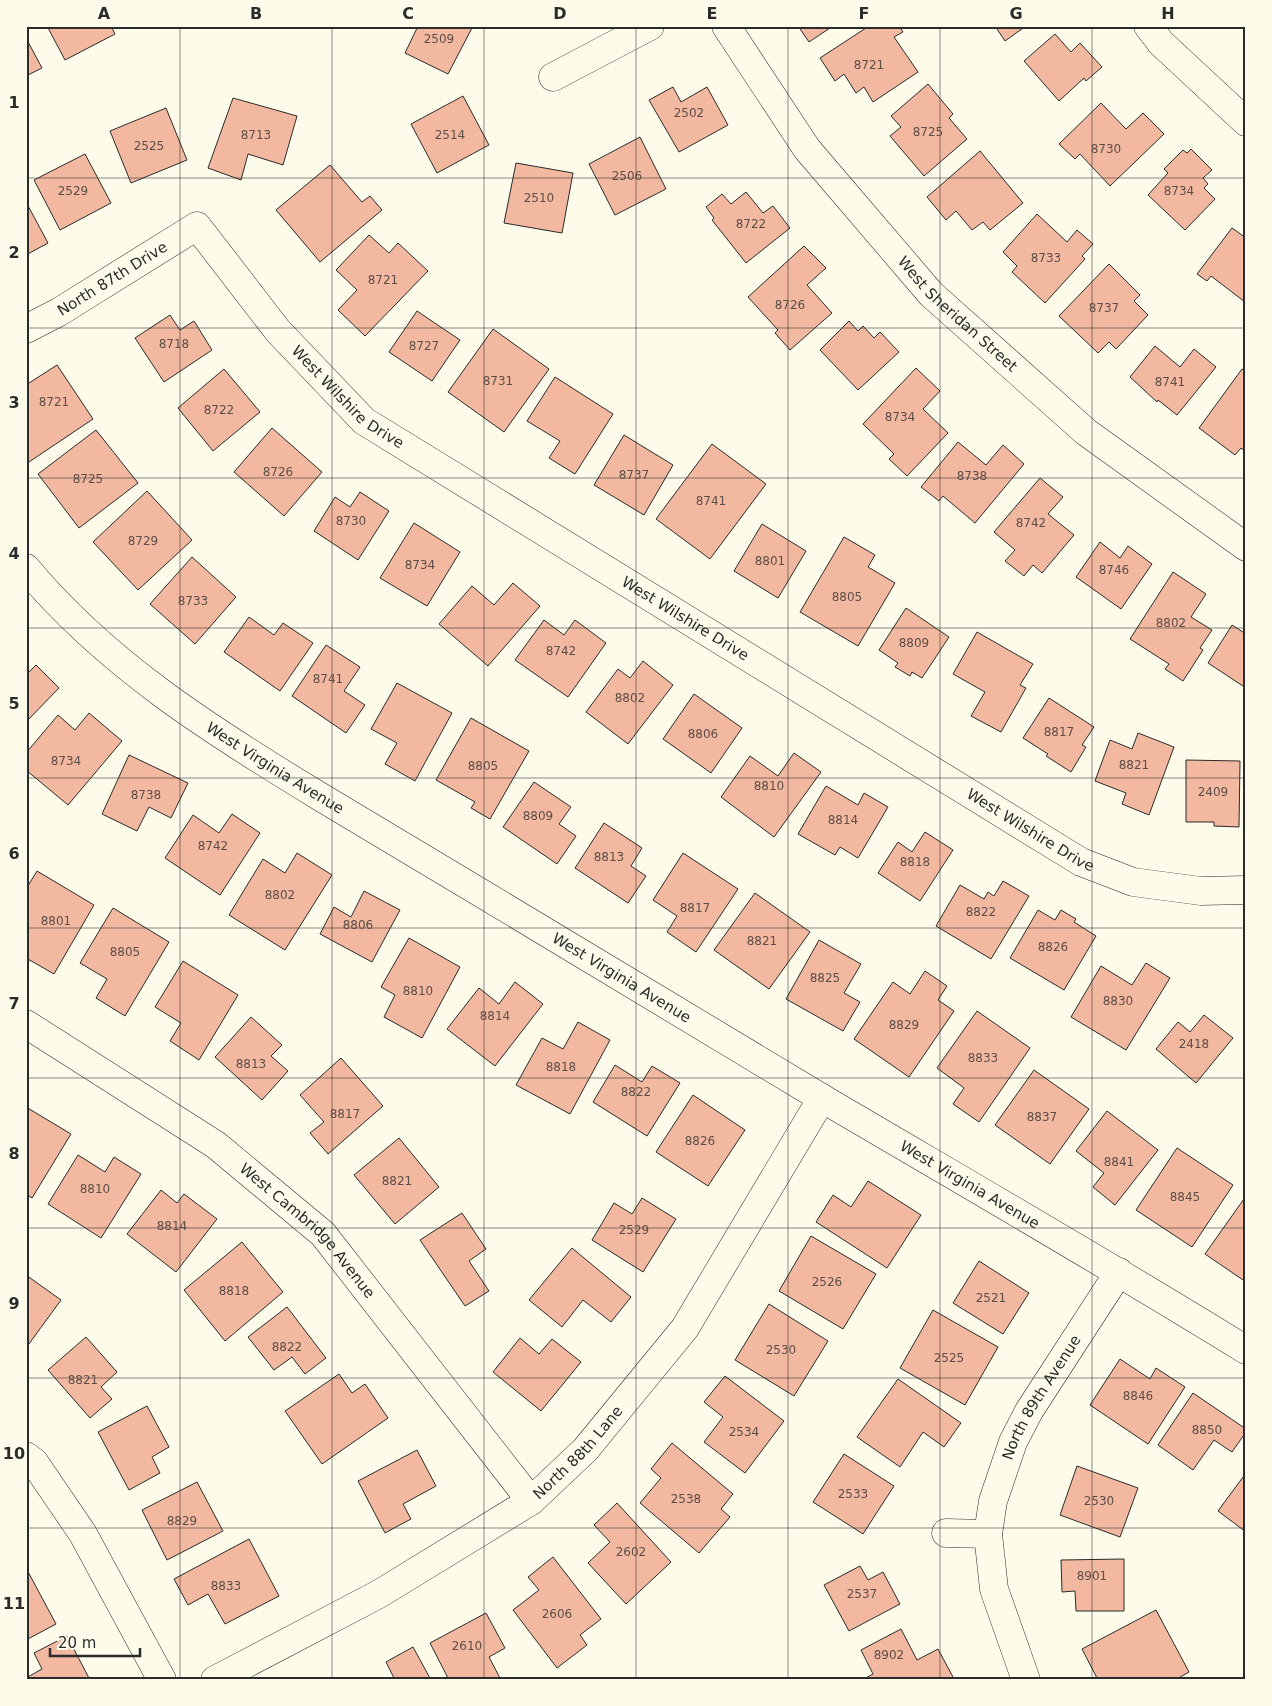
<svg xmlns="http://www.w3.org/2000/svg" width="1272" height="1706" font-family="'DejaVu Sans',sans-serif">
  <rect width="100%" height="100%" fill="#fdfbea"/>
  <g fill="#f2b8a0" stroke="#2b2b2b">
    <polygon points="47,26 111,26 115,34 65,60"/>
    <polygon points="418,26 473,26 448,74 405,53"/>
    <polygon points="798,26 833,26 809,42"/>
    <polygon points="869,26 899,26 903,32 894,37 918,72 873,102 864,87 856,93 844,74 835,81 820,58"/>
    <polygon points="995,26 1026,26 1005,41"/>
    <polygon points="1055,34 1071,52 1080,43 1102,67 1086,81 1084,78 1059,101 1024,61"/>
    <polygon points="26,38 42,68 26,76"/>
    <polygon points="928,84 953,114 949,118 967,139 924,176 890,136 901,127 891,116"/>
    <polygon points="673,87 681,102 707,87 728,125 679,152 649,100"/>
    <polygon points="463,96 489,145 437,173 411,124"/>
    <polygon points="233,98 297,116 283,165 248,154 241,180 208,168"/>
    <polygon points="1101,103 1126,129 1143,113 1164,134 1110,186 1080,154 1075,159 1059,144"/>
    <polygon points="166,108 187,160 131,183 110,131"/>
    <polygon points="640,137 666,189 615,215 589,164"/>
    <polygon points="1191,149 1212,170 1203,178 1208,184 1204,188 1215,199 1185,230 1148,195 1168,173 1164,169 1183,150 1187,153"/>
    <polygon points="980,151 1023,203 990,230 983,222 972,230 956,211 946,220 927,197"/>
    <polygon points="85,154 111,203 60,230 34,180"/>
    <polygon points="516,163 573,173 562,233 504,223"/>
    <polygon points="330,165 362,202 370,196 382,210 320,262 276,210"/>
    <polygon points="746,192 763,213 773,206 790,228 746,263 712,220 714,218 706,207 722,194 731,204"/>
    <polygon points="26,202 48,243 26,255"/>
    <polygon points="1037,214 1067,242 1077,230 1093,244 1082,256 1085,259 1045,303 1012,272 1017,266 1003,252"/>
    <polygon points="1232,228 1246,238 1245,302 1211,276 1207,281 1197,274"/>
    <polygon points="369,235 389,253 398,243 428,271 365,336 338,310 357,290 336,270"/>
    <polygon points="804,246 826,268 807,285 832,313 790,350 775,333 778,330 748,297"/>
    <polygon points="1109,264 1140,295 1134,301 1148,315 1116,349 1109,342 1098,353 1059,316"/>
    <polygon points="417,311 460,340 432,381 389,352"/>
    <polygon points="170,315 180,330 194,321 212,350 164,382 135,338"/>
    <polygon points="849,321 858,331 863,326 874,338 880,332 899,352 858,390 820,350"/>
    <polygon points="493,329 549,369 504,432 448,392"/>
    <polygon points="1155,346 1180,367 1194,349 1216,367 1177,415 1158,400 1157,402 1130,377"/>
    <polygon points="57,365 93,419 26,464 26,385"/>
    <polygon points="916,368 940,391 923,409 948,433 907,476 889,459 894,454 863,424"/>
    <polygon points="224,369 260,412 213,451 178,408"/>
    <polygon points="1242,369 1246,371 1246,452 1241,448 1235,455 1199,428"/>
    <polygon points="555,377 613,414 575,474 549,458 560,441 527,421"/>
    <polygon points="272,428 322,472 284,516 234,472"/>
    <polygon points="96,430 138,483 79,528 38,474"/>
    <polygon points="624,435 673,465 644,515 594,485"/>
    <polygon points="958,442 986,465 1003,445 1024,464 975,523 943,496 939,501 921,487"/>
    <polygon points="712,444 766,484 710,559 656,519"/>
    <polygon points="1040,478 1063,497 1048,514 1074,535 1042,573 1033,565 1024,576 1005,561 1015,550 994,532"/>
    <polygon points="147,491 192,540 138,590 93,542"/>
    <polygon points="360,492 389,511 358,560 314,531 335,497 350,507"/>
    <polygon points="414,523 460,552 427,606 380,578"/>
    <polygon points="762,524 806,551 778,598 734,571"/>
    <polygon points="844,537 875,555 868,567 895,583 858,646 800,612"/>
    <polygon points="1100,542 1120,558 1128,546 1152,564 1121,609 1076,577"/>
    <polygon points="192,557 236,597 195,644 150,604"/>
    <polygon points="1173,572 1206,594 1191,617 1212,630 1200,648 1203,650 1183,681 1165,669 1169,664 1130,639"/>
    <polygon points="513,583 540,606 488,666 439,624 472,586 494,605"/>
    <polygon points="906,608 949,637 922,678 912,672 910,676 895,667 898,663 879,650"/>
    <polygon points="249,617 274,635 283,623 313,643 280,691 224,652"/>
    <polygon points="544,620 564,635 575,620 606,643 568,697 515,660"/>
    <polygon points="1232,625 1246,634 1246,688 1208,663"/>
    <polygon points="977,632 1033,664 1020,685 1026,688 1001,732 971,716 985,692 953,674"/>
    <polygon points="326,645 360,667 344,691 365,705 346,733 292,696"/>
    <polygon points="643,661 673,685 628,744 586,712 618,669 630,678"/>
    <polygon points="36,665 59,688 26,722 26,675"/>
    <polygon points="397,683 452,713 415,781 385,764 397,743 371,729"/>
    <polygon points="694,694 742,728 711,773 663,739"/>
    <polygon points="1049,698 1094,727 1082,745 1086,747 1071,772 1046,756 1048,754 1023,738"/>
    <polygon points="89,713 122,741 68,805 26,770 26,753 58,715 75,730"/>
    <polygon points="471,718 529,751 490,819 471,808 475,802 436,780"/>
    <polygon points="1138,733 1174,747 1149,815 1122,804 1126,793 1095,781 1110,740 1132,749"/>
    <polygon points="794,753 821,772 774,837 721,797 750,756 778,776"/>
    <polygon points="129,755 188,783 171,818 149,807 137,831 102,814"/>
    <polygon points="1186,760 1240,761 1239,827 1214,826 1214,822 1186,822"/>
    <polygon points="534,782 571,807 559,824 576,836 557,864 503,827"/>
    <polygon points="826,786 858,805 864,793 888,807 858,858 840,847 835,855 798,834"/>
    <polygon points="232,814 260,833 220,895 165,858 193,815 219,833"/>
    <polygon points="604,823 642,848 631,866 646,876 628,903 575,868"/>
    <polygon points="925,832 953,850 920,901 878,873 898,842 912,852"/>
    <polygon points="297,853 332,875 285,950 229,915 263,859 285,873"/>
    <polygon points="683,853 738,889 696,952 667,932 677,916 653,900"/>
    <polygon points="37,871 94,905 54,974 26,958 26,942 28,938 26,937 26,889"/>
    <polygon points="1003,881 1029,896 991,959 936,926 960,885 984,899 988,892 994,896"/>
    <polygon points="364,891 400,910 372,962 320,934 334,907 351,917"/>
    <polygon points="755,893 810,932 769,989 714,950"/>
    <polygon points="113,908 169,942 125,1016 96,998 107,979 80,963"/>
    <polygon points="1038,910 1055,920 1061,910 1076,919 1074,922 1096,936 1064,990 1010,958"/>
    <polygon points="409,938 460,967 422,1038 384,1017 395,995 381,987"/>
    <polygon points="819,940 861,964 844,993 860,1002 843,1031 786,999"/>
    <polygon points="183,961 238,995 199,1060 170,1041 181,1023 155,1007"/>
    <polygon points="1146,963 1170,978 1126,1050 1071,1017 1101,966 1132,985"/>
    <polygon points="925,971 947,986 938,1000 954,1011 909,1077 854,1039 893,982 910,994"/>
    <polygon points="515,982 543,1004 495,1066 447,1029 479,988 499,1004"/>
    <polygon points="977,1011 1030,1048 979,1122 953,1104 964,1088 937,1068"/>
    <polygon points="1204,1015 1233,1038 1196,1083 1156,1049 1178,1022 1190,1032"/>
    <polygon points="251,1017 282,1045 271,1056 288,1071 262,1100 215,1057"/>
    <polygon points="578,1022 610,1040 570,1114 516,1085 542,1038 563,1049"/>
    <polygon points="341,1058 383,1106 328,1154 310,1133 324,1122 300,1095"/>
    <polygon points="615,1065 642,1082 652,1066 680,1083 647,1136 593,1102"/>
    <polygon points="1034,1070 1089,1109 1050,1164 995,1125"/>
    <polygon points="693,1095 745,1130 708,1186 656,1152"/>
    <polygon points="26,1107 71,1134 32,1198 26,1194"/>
    <polygon points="1107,1111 1158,1150 1115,1205 1093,1187 1104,1173 1076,1151"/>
    <polygon points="399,1138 439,1187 395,1224 354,1175"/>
    <polygon points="1177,1148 1233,1185 1192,1247 1136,1210"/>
    <polygon points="78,1155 105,1172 114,1157 141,1174 101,1238 48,1204"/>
    <polygon points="868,1181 921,1215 887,1268 816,1222 833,1195 851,1207"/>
    <polygon points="161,1190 177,1203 184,1194 217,1219 176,1272 127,1234"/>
    <polygon points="1246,1196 1246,1282 1205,1254"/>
    <polygon points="642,1198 676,1219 643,1272 592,1240 614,1203 632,1214"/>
    <polygon points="462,1213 486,1249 469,1261 489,1291 465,1306 420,1240"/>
    <polygon points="811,1236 876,1274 843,1329 779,1291"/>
    <polygon points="242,1242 283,1292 225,1341 184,1290"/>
    <polygon points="572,1248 631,1297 611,1322 583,1300 562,1327 529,1300"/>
    <polygon points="979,1261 1029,1293 1003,1334 953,1303"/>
    <polygon points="26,1275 61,1300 26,1348"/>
    <polygon points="769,1304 828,1341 794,1396 735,1360"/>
    <polygon points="287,1307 326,1358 305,1374 292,1357 274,1370 248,1337"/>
    <polygon points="933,1310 998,1347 965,1405 900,1368"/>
    <polygon points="86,1337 117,1372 101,1387 112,1399 90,1418 48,1370"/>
    <polygon points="520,1338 539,1354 552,1339 581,1362 541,1411 493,1372"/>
    <polygon points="1120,1359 1150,1379 1156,1368 1185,1387 1148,1444 1090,1405"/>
    <polygon points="339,1374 352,1393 365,1384 388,1418 322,1464 285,1411"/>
    <polygon points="725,1376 784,1421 745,1473 704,1442 723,1417 704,1402"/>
    <polygon points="898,1379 961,1423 944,1447 923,1432 900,1467 857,1437"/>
    <polygon points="1193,1393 1246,1429 1246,1432 1232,1452 1214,1440 1193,1470 1158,1445"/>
    <polygon points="147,1406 169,1447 152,1457 160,1473 129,1490 98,1432"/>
    <polygon points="672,1443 733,1494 721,1509 730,1517 699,1553 640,1503 661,1478 651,1469"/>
    <polygon points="417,1450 436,1486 403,1504 411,1519 385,1533 358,1481"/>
    <polygon points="844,1454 894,1486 863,1534 813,1502"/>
    <polygon points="1077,1466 1138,1488 1120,1537 1060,1515"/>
    <polygon points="1246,1473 1246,1532 1218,1511"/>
    <polygon points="197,1482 223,1531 167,1560 142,1510"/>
    <polygon points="617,1503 671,1562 626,1604 588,1563 610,1542 594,1525"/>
    <polygon points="249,1539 279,1596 225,1624 208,1594 188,1605 174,1579"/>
    <polygon points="553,1557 601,1619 580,1635 587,1645 557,1668 513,1610 539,1590 528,1577"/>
    <polygon points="1124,1559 1124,1611 1076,1611 1075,1591 1062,1592 1061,1560"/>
    <polygon points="860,1566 868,1580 883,1572 900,1604 849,1631 824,1585"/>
    <polygon points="26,1568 56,1624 26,1640"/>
    <polygon points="1156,1610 1189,1672 1175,1680 1098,1680 1082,1649"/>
    <polygon points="486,1613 505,1648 489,1657 501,1680 449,1680 430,1643"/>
    <polygon points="901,1629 917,1660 938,1649 953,1677 949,1680 862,1680 873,1674 861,1650"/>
    <polygon points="67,1636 90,1680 26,1680 26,1678 42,1669 34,1653"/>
    <polygon points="413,1647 431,1680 395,1680 386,1662"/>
  </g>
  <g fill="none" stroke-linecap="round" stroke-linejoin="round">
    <defs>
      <g id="street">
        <path id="s1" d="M 726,26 L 807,149 L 931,294 L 1086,432 L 1246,547"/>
        <polyline points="1148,26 1161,43 1246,122"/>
        <polyline points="553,77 650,26"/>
        <path id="s2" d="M 26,329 L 59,312 L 197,226 L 278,331 L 364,421 L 1081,862 L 1133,882 L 1201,891 L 1246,890"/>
        <path id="s3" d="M 26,568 C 107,665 212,731 319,796 C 373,828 427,861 481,893 C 596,962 710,1032 825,1100 C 966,1183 1107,1264 1246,1350"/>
        <path id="s4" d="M 26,1024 L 216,1145 L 323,1234 L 531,1501"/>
        <polyline points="26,1456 34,1462 83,1534 162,1680"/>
        <polyline points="946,1533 988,1534"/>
        <path id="s5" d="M 215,1680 L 379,1594 L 531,1501 L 585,1450 L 685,1328 L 822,1098"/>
        <path id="s6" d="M 1026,1680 L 994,1589 L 988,1534 L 993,1501 L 1013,1442 L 1029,1411 L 1119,1272"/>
      </g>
    </defs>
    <use href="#street" stroke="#2b2b2b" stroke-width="29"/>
    <use href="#street" stroke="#fdfbea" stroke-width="28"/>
  </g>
  <path fill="none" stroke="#2b2b2b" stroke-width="1" stroke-opacity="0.55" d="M 180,26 L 180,1680M 332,26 L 332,1680M 484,26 L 484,1680M 636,26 L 636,1680M 788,26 L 788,1680M 940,26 L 940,1680M 1092,26 L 1092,1680M 26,178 L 1246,178M 26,328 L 1246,328M 26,478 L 1246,478M 26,628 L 1246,628M 26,778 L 1246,778M 26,928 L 1246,928M 26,1078 L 1246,1078M 26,1228 L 1246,1228M 26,1378 L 1246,1378M 26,1528 L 1246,1528"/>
  <g text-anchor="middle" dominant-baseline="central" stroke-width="4" stroke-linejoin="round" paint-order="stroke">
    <g font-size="12" fill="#5d4e48">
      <text x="439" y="39">2509</text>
      <text x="869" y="65">8721</text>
      <text x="689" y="113">2502</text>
      <text x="928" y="132">8725</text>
      <text x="256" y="135">8713</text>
      <text x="450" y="135">2514</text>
      <text x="149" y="146">2525</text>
      <text x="1106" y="149">8730</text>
      <text x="627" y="176">2506</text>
      <text x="73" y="191">2529</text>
      <text x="1179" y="191">8734</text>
      <text x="539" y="198">2510</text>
      <text x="751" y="224">8722</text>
      <text x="1046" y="258">8733</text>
      <text x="383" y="280">8721</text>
      <text x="790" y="305">8726</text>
      <text x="1104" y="308">8737</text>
      <text x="174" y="344">8718</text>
      <text x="424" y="346">8727</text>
      <text x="498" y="381">8731</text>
      <text x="1170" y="382">8741</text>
      <text x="54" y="402">8721</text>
      <text x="219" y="410">8722</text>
      <text x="900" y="417">8734</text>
      <text x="278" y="472">8726</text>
      <text x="634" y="475">8737</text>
      <text x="972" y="476">8738</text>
      <text x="88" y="479">8725</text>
      <text x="711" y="501">8741</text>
      <text x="351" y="521">8730</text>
      <text x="1031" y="523">8742</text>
      <text x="143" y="541">8729</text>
      <text x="770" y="561">8801</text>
      <text x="420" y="565">8734</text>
      <text x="1114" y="570">8746</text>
      <text x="847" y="597">8805</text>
      <text x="193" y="601">8733</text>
      <text x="1171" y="623">8802</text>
      <text x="914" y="643">8809</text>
      <text x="561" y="651">8742</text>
      <text x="328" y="679">8741</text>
      <text x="630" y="698">8802</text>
      <text x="1059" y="732">8817</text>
      <text x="703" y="734">8806</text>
      <text x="66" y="761">8734</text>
      <text x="1134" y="765">8821</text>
      <text x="483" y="766">8805</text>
      <text x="769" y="786">8810</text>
      <text x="1213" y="792">2409</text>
      <text x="146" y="795">8738</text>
      <text x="538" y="816">8809</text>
      <text x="843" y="820">8814</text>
      <text x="213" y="846">8742</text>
      <text x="609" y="857">8813</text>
      <text x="915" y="862">8818</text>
      <text x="280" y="895">8802</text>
      <text x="695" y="908">8817</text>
      <text x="981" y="912">8822</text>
      <text x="56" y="921">8801</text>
      <text x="358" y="925">8806</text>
      <text x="762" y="941">8821</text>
      <text x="1053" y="947">8826</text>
      <text x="125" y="952">8805</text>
      <text x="825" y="978">8825</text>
      <text x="418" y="991">8810</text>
      <text x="1118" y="1001">8830</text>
      <text x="495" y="1016">8814</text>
      <text x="904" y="1025">8829</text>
      <text x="1194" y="1044">2418</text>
      <text x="983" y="1058">8833</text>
      <text x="251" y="1064">8813</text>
      <text x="561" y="1067">8818</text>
      <text x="636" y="1092">8822</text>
      <text x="345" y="1114">8817</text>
      <text x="1042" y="1117">8837</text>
      <text x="700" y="1141">8826</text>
      <text x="1119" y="1162">8841</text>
      <text x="397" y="1181">8821</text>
      <text x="95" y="1189">8810</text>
      <text x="1185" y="1197">8845</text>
      <text x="172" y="1226">8814</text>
      <text x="634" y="1230">2529</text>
      <text x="827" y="1282">2526</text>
      <text x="234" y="1291">8818</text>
      <text x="991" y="1298">2521</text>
      <text x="287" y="1347">8822</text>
      <text x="781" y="1350">2530</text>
      <text x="949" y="1358">2525</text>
      <text x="83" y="1380">8821</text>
      <text x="1138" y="1396">8846</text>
      <text x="1207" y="1430">8850</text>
      <text x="744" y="1432">2534</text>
      <text x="853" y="1494">2533</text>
      <text x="686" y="1499">2538</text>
      <text x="1099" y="1501">2530</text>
      <text x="182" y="1521">8829</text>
      <text x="631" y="1552">2602</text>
      <text x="1092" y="1576">8901</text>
      <text x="226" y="1586">8833</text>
      <text x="862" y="1594">2537</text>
      <text x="557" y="1614">2606</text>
      <text x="467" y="1646">2610</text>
      <text x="889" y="1655">8902</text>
    </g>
    <g font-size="15" fill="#2b2b2b" stroke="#fdfbea">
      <text stroke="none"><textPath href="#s2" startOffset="100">North 87th Drive</textPath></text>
      <text stroke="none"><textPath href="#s1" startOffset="371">West Sheridan Street</textPath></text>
      <text stroke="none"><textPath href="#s2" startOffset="429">West Wilshire Drive</textPath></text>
      <text stroke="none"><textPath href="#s2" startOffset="834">West Wilshire Drive</textPath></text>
      <text stroke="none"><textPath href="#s3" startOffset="321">West Virginia Avenue</textPath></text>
      <text stroke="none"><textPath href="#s2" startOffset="1239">West Wilshire Drive</textPath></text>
      <text stroke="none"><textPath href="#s3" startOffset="726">West Virginia Avenue</textPath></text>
      <text stroke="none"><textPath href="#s3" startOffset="1131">West Virginia Avenue</textPath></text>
      <text stroke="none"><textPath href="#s4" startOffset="351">West Cambridge Avenue</textPath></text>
      <text stroke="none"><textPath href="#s6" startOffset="300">North 89th Avenue</textPath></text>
      <text stroke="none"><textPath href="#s5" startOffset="431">North 88th Lane</textPath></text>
    </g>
  </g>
  <rect width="1272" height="1706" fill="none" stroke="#fdfbea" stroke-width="55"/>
  <path d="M50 1648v8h90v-8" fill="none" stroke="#2b2b2b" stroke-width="2.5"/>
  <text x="58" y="1648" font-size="15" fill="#2b2b2b" stroke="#fdfbea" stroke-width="4" paint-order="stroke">20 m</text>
  <rect x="28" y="28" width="1216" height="1650" fill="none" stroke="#2b2b2b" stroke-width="2"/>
  <g font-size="16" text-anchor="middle" font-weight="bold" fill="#2b2b2b">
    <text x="104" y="19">A</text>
    <text x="256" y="19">B</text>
    <text x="408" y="19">C</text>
    <text x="560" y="19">D</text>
    <text x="712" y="19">E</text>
    <text x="864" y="19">F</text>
    <text x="1016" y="19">G</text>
    <text x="1168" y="19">H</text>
    <text x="14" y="108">1</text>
    <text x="14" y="258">2</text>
    <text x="14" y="408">3</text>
    <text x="14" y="559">4</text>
    <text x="14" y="709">5</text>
    <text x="14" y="859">6</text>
    <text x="14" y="1009">7</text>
    <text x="14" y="1159">8</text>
    <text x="14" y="1309">9</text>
    <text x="14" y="1459">10</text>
    <text x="14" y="1609">11</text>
  </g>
</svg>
